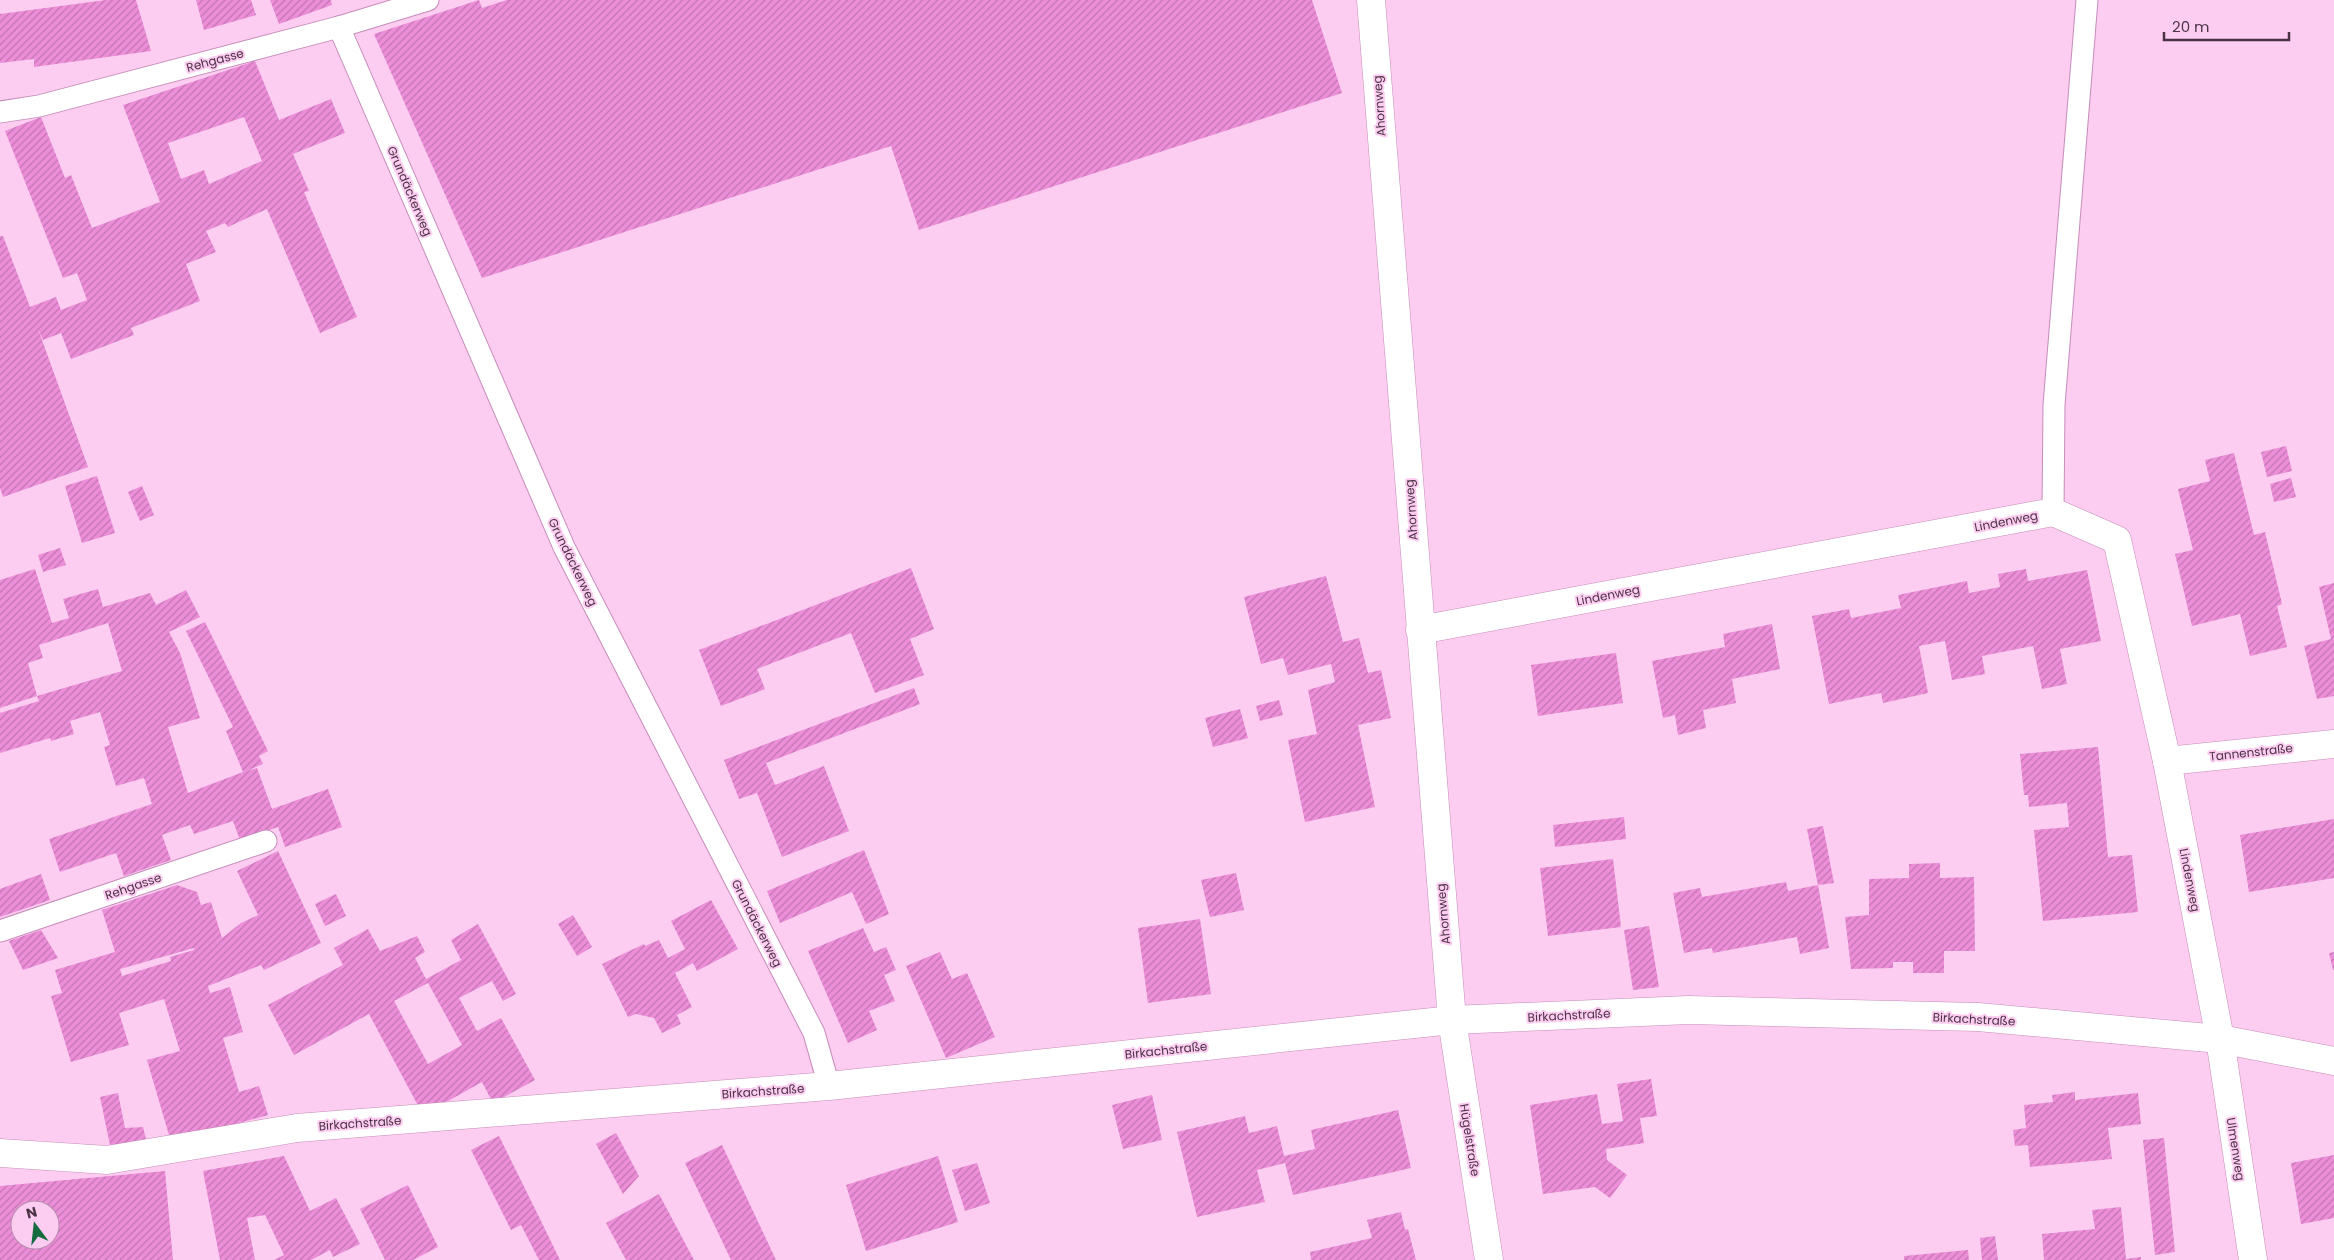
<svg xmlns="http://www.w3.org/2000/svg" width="2334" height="1260" font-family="Poppins,sans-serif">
  <defs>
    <pattern id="building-hatch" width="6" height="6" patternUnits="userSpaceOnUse" patternTransform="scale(1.25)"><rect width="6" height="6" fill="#ed8ed9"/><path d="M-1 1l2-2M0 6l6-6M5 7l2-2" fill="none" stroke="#c275b2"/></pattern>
  </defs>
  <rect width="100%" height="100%" fill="#fdccf1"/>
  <g fill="url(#building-hatch)" fill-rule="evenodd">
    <polygon points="106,0 136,0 151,51 34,67 34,59 0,63 0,14"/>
    <polygon points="196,0 251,0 256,15 204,30"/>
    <polygon points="270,0 331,0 332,5 279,24"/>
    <polygon points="479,0 482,8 507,0 1312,0 1342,93 919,230 891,146 482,278 374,34"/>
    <path d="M 255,61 L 279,120 L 331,99 L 345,133 L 293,154 L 309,191 L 304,192 L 357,317 L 320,333 L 267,209 L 228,227 L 225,223 L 206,231 L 216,252 L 186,264 L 200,301 L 131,328 L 134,335 L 71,359 L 61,333 L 43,340 L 38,329 L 88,467 L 3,497 L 0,488 L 0,236 L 3,236 L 30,307 L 56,297 L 61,310 L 87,300 L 77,273 L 63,278 L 5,131 L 41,117 L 65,178 L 71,175 L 92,228 L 160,202 L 123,105 ZM 244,117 L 262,161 L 209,184 L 204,170 L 181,179 L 168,143 Z"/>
    <polygon points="2286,446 2292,471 2267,477 2261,452"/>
    <polygon points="2234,453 2254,535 2265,532 2282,604 2277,606 2287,647 2250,656 2240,614 2192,626 2175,554 2193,550 2178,489 2210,481 2205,460"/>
    <polygon points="97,476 115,533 82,543 65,486"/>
    <polygon points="2291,478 2296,497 2274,502 2270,484"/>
    <polygon points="142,486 154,515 140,521 128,492"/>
    <polygon points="60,548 66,565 43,572 38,555"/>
    <polygon points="911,568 934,629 910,639 924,675 875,693 851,633 757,669 765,689 721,706 699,650"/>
    <polygon points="35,569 52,623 69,618 63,599 98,589 103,607 150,593 156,605 186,590 200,617 169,632 180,653 200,718 168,727 188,793 243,772 226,731 233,727 186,631 205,622 268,751 259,756 263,764 246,771 257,768 272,809 328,789 342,827 285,847 278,827 240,840 233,821 194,834 190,825 162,835 171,860 124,876 116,853 60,872 49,839 152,804 144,778 116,786 104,747 110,745 100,712 70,721 74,734 51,741 50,738 0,753 0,713 39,701 37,696 122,671 108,623 39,645 43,658 28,663 37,696 0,708 0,580"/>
    <polygon points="2026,569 2028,581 2087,570 2101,641 2060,649 2067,684 2042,689 2033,646 1982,656 1985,674 1952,680 1945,641 1919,646 1928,693 1883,703 1881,693 1829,704 1812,616 1849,609 1851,618 1901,608 1898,595 1967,581 1969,593 2000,587 1998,574"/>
    <polygon points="1326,576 1343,642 1359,638 1368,673 1381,670 1391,718 1358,725 1375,807 1305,822 1288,740 1317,734 1308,690 1335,682 1331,664 1288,675 1283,658 1261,664 1244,597"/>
    <polygon points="2334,583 2334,696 2317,699 2304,646 2331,639 2319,587"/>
    <polygon points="1772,624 1780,669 1732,679 1736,703 1703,710 1706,728 1678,735 1675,715 1663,718 1652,661 1725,647 1723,634"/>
    <polygon points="1616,653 1623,703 1538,716 1531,665"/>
    <polygon points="914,688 920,704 766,763 775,785 824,766 849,831 782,857 757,793 739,799 724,760"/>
    <polygon points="1279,700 1283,715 1260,721 1256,706"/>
    <polygon points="1240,709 1248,738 1213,747 1205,718"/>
    <polygon points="2098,747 2108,857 2132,855 2138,912 2043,921 2034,830 2069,827 2067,803 2029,807 2028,795 2024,795 2020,754"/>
    <polygon points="1624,817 1626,839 1555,847 1553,825"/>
    <polygon points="2334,819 2334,878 2249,892 2240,835"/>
    <polygon points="1823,826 1834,883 1818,885 1807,829"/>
    <polygon points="864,850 889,914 866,924 852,892 780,923 767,891"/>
    <path d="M 278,851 L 321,943 L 264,970 L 261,965 L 208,986 L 210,993 L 230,987 L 243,1032 L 223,1038 L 239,1092 L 259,1086 L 268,1115 L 171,1142 L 147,1060 L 180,1051 L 164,999 L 119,1013 L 129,1045 L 71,1062 L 51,996 L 62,993 L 55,970 L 115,952 L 102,910 L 177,885 L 197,892 L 201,905 L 211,902 L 222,938 L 241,923 L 258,915 L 237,871 ZM 194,948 L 194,950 L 170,957 L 171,961 L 122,976 L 120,969 Z"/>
    <polygon points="1613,859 1621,927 1548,936 1540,868"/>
    <polygon points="1940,863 1940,878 1974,877 1975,951 1944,951 1944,973 1913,973 1913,962 1893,962 1893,968 1851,969 1845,917 1869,915 1869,879 1909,878 1909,864"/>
    <polygon points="1236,873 1244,910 1210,917 1201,880"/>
    <polygon points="41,874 50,900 0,917 0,889"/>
    <polygon points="1786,882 1788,891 1818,885 1829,948 1800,954 1797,937 1713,953 1712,948 1684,953 1673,893 1700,888 1702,897"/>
    <polygon points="336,894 346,916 325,926 315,904"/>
    <polygon points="711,900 738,949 697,971 693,963 675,973 692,1007 677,1015 681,1024 662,1033 654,1018 636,1014 628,1017 602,964 644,944 645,946 659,940 668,958 685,949 671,921"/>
    <polygon points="573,915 592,947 577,956 558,924"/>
    <polygon points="1200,919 1211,994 1148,1003 1138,928"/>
    <path d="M 478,924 L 516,994 L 503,1001 L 492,981 L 459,998 L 477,1031 L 501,1018 L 535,1080 L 493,1103 L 482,1082 L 423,1115 L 369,1014 L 294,1055 L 268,1005 L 343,965 L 334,948 L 368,929 L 380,951 L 417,936 L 425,952 L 415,958 L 426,979 L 461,960 L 451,940 ZM 428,983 L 462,1045 L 428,1064 L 394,1001 Z"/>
    <polygon points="1649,926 1659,987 1633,990 1624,930"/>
    <polygon points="863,928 874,952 886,947 896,970 884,975 895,1001 869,1011 877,1030 848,1043 808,951"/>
    <polygon points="41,930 58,958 23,970 9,941"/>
    <polygon points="940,952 952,979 967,973 995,1037 946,1058 906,966"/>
    <polygon points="2334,952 2334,970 2333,970 2329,953"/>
    <polygon points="1651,1079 1657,1116 1640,1118 1644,1143 1606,1149 1607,1160 1627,1175 1610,1198 1595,1187 1543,1194 1530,1105 1597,1094 1602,1124 1623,1121 1617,1084"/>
    <polygon points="2075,1092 2075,1100 2138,1093 2141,1124 2108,1128 2112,1159 2030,1167 2028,1145 2015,1146 2013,1130 2026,1128 2024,1105 2053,1102 2052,1095"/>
    <polygon points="118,1093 125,1128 143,1127 147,1143 110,1145 100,1097"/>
    <polygon points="1152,1095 1162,1140 1123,1149 1112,1105"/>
    <polygon points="1398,1110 1411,1168 1293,1195 1285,1163 1257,1170 1265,1202 1197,1217 1177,1132 1245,1116 1249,1133 1277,1126 1284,1156 1315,1149 1311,1130"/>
    <polygon points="616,1133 639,1176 623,1194 596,1144"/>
    <polygon points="499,1136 539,1217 560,1260 539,1260 521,1225 511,1230 471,1150"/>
    <polygon points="2164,1138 2175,1252 2155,1255 2143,1140"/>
    <polygon points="722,1145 776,1260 731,1260 685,1163"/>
    <polygon points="2334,1155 2334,1218 2301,1224 2291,1163"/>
    <polygon points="284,1156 310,1211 336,1198 360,1244 333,1257 330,1250 311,1260 274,1260 284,1255 265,1215 247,1218 255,1260 220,1260 203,1171"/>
    <polygon points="938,1156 958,1222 866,1251 846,1185"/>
    <polygon points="977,1163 990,1203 965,1211 952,1170"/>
    <path d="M 165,1171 L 173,1260 L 0,1260 L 0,1186 ZM 20,1210 L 50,1210 L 50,1240 L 20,1240 Z"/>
    <polygon points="408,1185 438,1247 413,1260 385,1260 360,1209"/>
    <polygon points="659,1194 694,1260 626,1260 606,1223"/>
    <polygon points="2121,1207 2126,1259 2141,1257 2141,1260 2044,1260 2042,1234 2095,1229 2092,1210"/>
    <polygon points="1401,1212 1405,1230 1408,1229 1416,1260 1311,1260 1310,1252 1372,1238 1367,1220"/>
    <polygon points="1995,1236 1998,1260 1982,1260 1980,1238"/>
    <polygon points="1968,1250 1969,1260 1904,1260 1904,1256"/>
  </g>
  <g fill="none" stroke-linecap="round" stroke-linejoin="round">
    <defs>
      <g id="service">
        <polyline points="339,27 564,547 814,1033 829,1086"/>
        <polyline points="0,112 39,106 339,27 428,0"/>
        <polyline points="2053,512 2054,405 2087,0"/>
        <polyline points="0,931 266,841"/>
      </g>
      <g id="minor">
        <polyline points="1371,0 1452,1020 1489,1260"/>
        <polyline points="1420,630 2053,512 2117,540 2167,761 2220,1039 2253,1260"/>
        <polyline points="2167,761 2334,744"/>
        <polyline points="0,1153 107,1160 297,1128 829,1086 1452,1020 1689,1010 1978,1017 2220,1039 2334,1061"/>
      </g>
    </defs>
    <use href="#service" stroke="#c68db9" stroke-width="23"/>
    <use href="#minor" stroke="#c68db9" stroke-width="29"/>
    <use href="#service" stroke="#fff" stroke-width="21"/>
    <use href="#minor" stroke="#fff" stroke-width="28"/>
  </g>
  <g text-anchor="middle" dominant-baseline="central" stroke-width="4" stroke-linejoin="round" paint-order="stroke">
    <g font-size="12" fill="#4b3346" stroke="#fdccf1">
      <text transform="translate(215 60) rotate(-15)">Rehgasse</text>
      <text transform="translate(1379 106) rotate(-94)">Ahornweg</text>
      <text transform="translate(410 191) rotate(67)">Grundäckerweg</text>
      <text transform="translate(1411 510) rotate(-94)">Ahornweg</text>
      <text transform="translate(2006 521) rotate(-11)">Lindenweg</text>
      <text transform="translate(573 562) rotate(64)">Grundäckerweg</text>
      <text transform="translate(1608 595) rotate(-11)">Lindenweg</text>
      <text transform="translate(2251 752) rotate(-6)">Tannenstraße</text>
      <text transform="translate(2190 880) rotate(79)">Lindenweg</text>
      <text transform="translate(133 886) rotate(-19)">Rehgasse</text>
      <text transform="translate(1443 914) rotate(-95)">Ahornweg</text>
      <text transform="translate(757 923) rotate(63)">Grundäckerweg</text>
      <text transform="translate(1569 1015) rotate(-3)">Birkachstraße</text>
      <text transform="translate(1974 1019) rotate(3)">Birkachstraße</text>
      <text transform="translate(1166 1050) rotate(-6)">Birkachstraße</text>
      <text transform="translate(763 1091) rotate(-4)">Birkachstraße</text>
      <text transform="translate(360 1123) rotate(-4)">Birkachstraße</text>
      <text transform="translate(1470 1140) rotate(81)">Hügelstraße</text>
      <text transform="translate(2236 1149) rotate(81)">Ulmenweg</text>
    </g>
  </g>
  <g transform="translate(35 1225) rotate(345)"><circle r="24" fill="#fdccf1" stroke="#b68fad"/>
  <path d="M0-4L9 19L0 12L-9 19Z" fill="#146c3f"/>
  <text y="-8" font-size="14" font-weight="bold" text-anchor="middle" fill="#4b3346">N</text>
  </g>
  <path d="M2164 32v8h125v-8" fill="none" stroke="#4b3346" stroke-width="2.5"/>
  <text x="2172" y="32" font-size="15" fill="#4b3346" stroke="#fdccf1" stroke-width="4" paint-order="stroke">20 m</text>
</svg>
